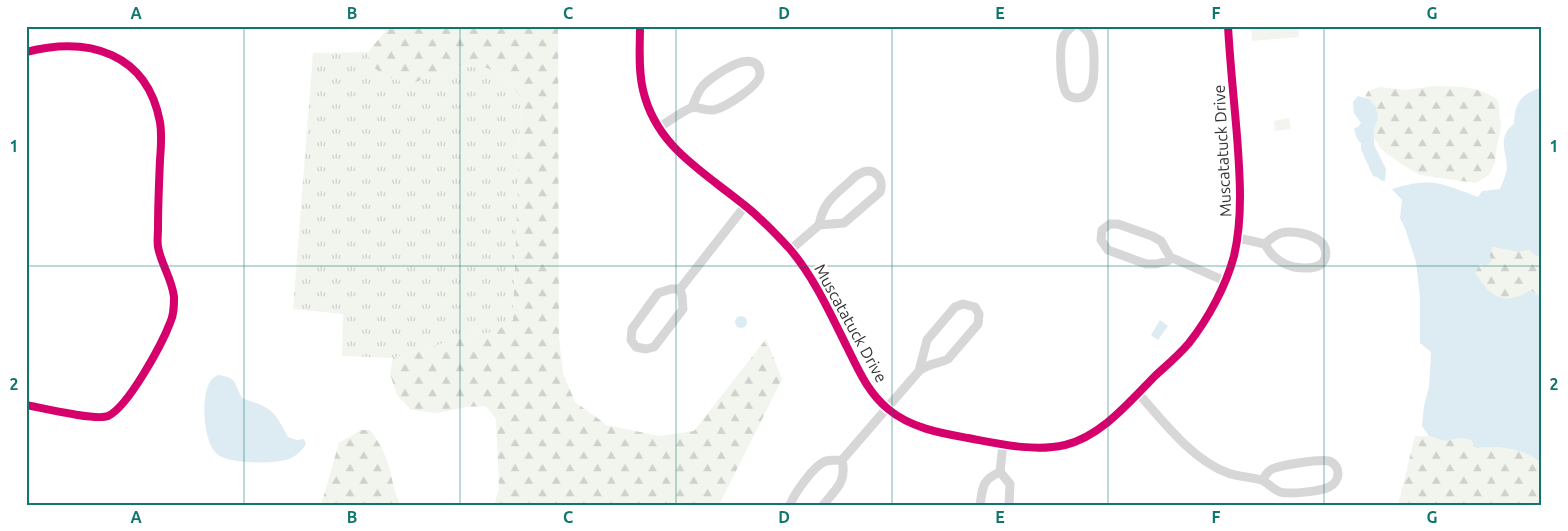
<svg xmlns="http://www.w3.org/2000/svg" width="1568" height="531" font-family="Ubuntu,sans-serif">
  <defs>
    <pattern id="grass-tufts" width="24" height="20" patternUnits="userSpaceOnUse" patternTransform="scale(1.25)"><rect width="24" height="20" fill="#f1f5ed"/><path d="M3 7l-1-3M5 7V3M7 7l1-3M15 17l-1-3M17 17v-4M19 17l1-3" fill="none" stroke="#cfd2cc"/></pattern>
    <pattern id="forest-firs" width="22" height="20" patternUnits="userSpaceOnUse" patternTransform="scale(1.25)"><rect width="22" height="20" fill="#f1f5ed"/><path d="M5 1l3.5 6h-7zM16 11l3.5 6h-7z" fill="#cfd2cc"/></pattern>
  </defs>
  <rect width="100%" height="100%" fill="#fff"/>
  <polygon fill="url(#grass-tufts)" points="368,52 370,65 386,76 411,84 460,65 487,68 509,79 521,99 513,320 494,332 465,337 393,358 342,356 343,314 293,309 313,53"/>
  <g fill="url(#forest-firs)">
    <polygon points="390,26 558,26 559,338 563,373 575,402 607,425 659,436 694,431 766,339 782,379 719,505 494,505 499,488 496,419 486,406 466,407 438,413 411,410 397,395 390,374 393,358 465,337 494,332 513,320 521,99 509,79 487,68 460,65 411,84 386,76 370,65 368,52"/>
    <path d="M 1434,86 C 1458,87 1477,85 1498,100 L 1501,127 L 1496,151 L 1495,163 L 1489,175 L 1476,183 L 1420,175 L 1401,164 L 1381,149 L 1374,138 L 1374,128 L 1369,99 L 1365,97 L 1368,91 L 1380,87 L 1406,90 Z"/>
    <path d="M 1493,247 L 1518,252 L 1529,250 L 1534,255 L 1542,258 L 1542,298 L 1530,290 C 1504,308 1489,297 1475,272 L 1480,264 Z"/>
    <path d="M 361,430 L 370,430 C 380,443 386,455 390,470 C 393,483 394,494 401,505 L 321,505 L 339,443 Z"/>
    <path d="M 1415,436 L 1429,436 L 1446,441 L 1460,438 L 1471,440 L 1477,448 C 1502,446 1521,448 1542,463 L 1542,505 L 1398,505 Z"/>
  </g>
  <g fill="#f1f5ed">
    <polygon points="1251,26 1298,26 1299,37 1252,41"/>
    <polygon points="1289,118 1291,129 1275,131 1274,121"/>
  </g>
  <g fill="#ddebf3">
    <path d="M 1542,87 L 1542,181 L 1540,197 L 1542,208 L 1542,258 L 1534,255 L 1529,250 L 1518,252 L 1493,247 L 1489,254 L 1492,261 L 1486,266 L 1480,264 L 1475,272 C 1489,297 1505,307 1530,290 L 1542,298 L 1542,463 C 1521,448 1502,446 1476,448 L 1471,440 L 1460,438 L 1446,441 L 1438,439 L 1429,436 L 1422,426 L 1424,406 L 1429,387 L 1431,352 L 1420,343 L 1420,297 L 1416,262 L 1405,228 L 1400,218 L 1402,200 L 1392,189 C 1431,177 1440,183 1478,197 L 1482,191 L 1500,189 C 1503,182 1507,173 1507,165 C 1505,149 1498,136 1514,124 C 1515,101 1521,95 1542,87 Z"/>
    <polygon points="1358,96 1369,99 1376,107 1378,118 1374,128 1374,145 1386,169 1385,181 1382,181 1377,177 1373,176 1361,149 1361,143 1357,139 1354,128 1358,127 1361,123 1354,113 1353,102"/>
    <circle cx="741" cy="322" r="6"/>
    <polygon points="1160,320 1168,326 1158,340 1151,335"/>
    <path d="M 218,375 C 239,378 233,383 242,398 C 273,409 273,409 288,437 L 297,440 L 304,439 L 306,444 C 302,451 296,456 289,459 C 274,464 226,465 215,452 C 203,439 200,392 212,379 C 214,377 216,376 218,375 Z"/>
  </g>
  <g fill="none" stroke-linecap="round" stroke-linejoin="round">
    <g stroke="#d7d7d7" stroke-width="9">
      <path d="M 640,26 C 640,47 638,69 643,90 C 656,146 701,170 743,204 C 760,217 774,232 789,248 C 814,277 830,313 847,347 C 858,369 868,393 888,409 C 911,428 940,433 968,438 C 1000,444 1034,452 1065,445 C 1102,436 1130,401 1156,375 C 1167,365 1179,355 1189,343 C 1208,319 1226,286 1234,256 C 1243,217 1240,176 1237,136 C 1234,99 1230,63 1228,26"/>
      <path d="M 1073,26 C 1069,29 1065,33 1063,38 C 1059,48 1060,85 1067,94 C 1070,97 1074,98 1078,98 C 1095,97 1094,72 1094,60 C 1094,47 1094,34 1081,26"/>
      <path d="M 26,52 C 89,36 147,53 160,122 C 162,134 161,148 160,160 C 159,183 158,205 158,228 C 158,234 157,241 158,247 C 161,264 172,279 174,297 C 174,306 174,315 170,323 C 162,344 128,407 108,416 C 96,421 42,408 26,405"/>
      <path d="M 658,128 C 667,123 682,111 691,108 C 698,106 706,111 714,110 C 725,107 761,86 760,73 C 757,44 710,77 702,87 C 697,93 695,101 692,107"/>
      <path d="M 1238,238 L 1265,244 C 1271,256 1281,264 1294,267 C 1301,268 1311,269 1318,266 C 1327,262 1328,250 1322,243 C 1314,234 1292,230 1281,233 C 1275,235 1270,239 1265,244"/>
      <path d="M 790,250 L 819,225 L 844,223 L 880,192 C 885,178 873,165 859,174 C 854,176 851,181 847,184 C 832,197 823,204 819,225"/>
      <polyline points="1170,257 1168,261 1156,264 1146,264 1108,250 1101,240 1102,230 1110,224 1118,224 1152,236 1161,241 1170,257 1225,281"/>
      <polyline points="680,289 682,296 683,309 654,347 646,349 636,347 631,340 632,329 658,293 671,289 680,289 745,206"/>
      <path d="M 1138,393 C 1163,421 1192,460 1228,473 C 1239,477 1251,477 1261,480 C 1268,482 1273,490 1280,492 C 1290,495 1321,491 1329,487 C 1340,482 1342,466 1329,461 C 1319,459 1281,465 1272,469 C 1267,472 1265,475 1263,480"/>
      <polyline points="1000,472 1010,484 1009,505"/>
      <polyline points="1000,472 1003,444"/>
      <path d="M 790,505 C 794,494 814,465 826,461 C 831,460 837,460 842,460 L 919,371 C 928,363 938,364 948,359 L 978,324 L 979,314 L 975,307 L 963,304 L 955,307 L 927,340 L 919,371"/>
      <path d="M 823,505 C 836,489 847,482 842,460"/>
      <path d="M 980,505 C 983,486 982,480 1000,472"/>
    </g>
    <defs>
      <g id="cycleway">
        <path d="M 640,26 C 640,47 638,69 643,90 C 656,146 701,170 743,204 C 760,217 774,232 789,248 C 814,277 830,313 847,347 C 858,369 868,393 888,409 C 911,428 940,433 968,438 C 1000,444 1034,452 1065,445 C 1102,436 1130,401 1156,375 C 1167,365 1179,355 1189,343 C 1208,319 1226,286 1234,256 C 1243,217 1240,176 1237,136 C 1234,99 1230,63 1228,26"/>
        <path d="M 26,52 C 89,36 147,53 160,122 C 162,134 161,148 160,160 C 159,183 158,205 158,228 C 158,234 157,241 158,247 C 161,264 172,279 174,297 C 174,306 174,315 170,323 C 162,344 128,407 108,416 C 96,421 42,408 26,405"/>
      </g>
    </defs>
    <use href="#cycleway" stroke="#fff" stroke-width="11"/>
    <use href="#cycleway" stroke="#d6006c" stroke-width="8"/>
  </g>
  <path fill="none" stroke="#0f766e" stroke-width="1" stroke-opacity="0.55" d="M 244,26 L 244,505M 460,26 L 460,505M 676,26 L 676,505M 892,26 L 892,505M 1108,26 L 1108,505M 1324,26 L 1324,505M 26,266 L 1542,266"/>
  <g text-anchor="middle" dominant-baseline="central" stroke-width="5" stroke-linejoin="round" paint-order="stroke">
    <g font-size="16" fill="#333" stroke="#fff">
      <text transform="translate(1222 151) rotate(-93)">Muscatatuck Drive</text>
      <text transform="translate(851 323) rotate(61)">Muscatatuck Drive</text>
    </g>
  </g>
  <rect width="1568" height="531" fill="none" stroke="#ffffff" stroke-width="55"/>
  <rect x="28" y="28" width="1512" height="476" fill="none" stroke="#0f766e" stroke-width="2"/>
  <g font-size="16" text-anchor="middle" font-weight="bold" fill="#0f766e">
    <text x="136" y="19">A</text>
    <text x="352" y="19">B</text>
    <text x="568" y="19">C</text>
    <text x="784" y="19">D</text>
    <text x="1000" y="19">E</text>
    <text x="1216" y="19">F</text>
    <text x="1432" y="19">G</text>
    <text x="14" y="152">1</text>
    <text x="1554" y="152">1</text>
    <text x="14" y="390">2</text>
    <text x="1554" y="390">2</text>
    <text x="136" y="523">A</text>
    <text x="352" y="523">B</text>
    <text x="568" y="523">C</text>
    <text x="784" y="523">D</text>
    <text x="1000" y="523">E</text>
    <text x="1216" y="523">F</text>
    <text x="1432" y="523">G</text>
  </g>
</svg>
